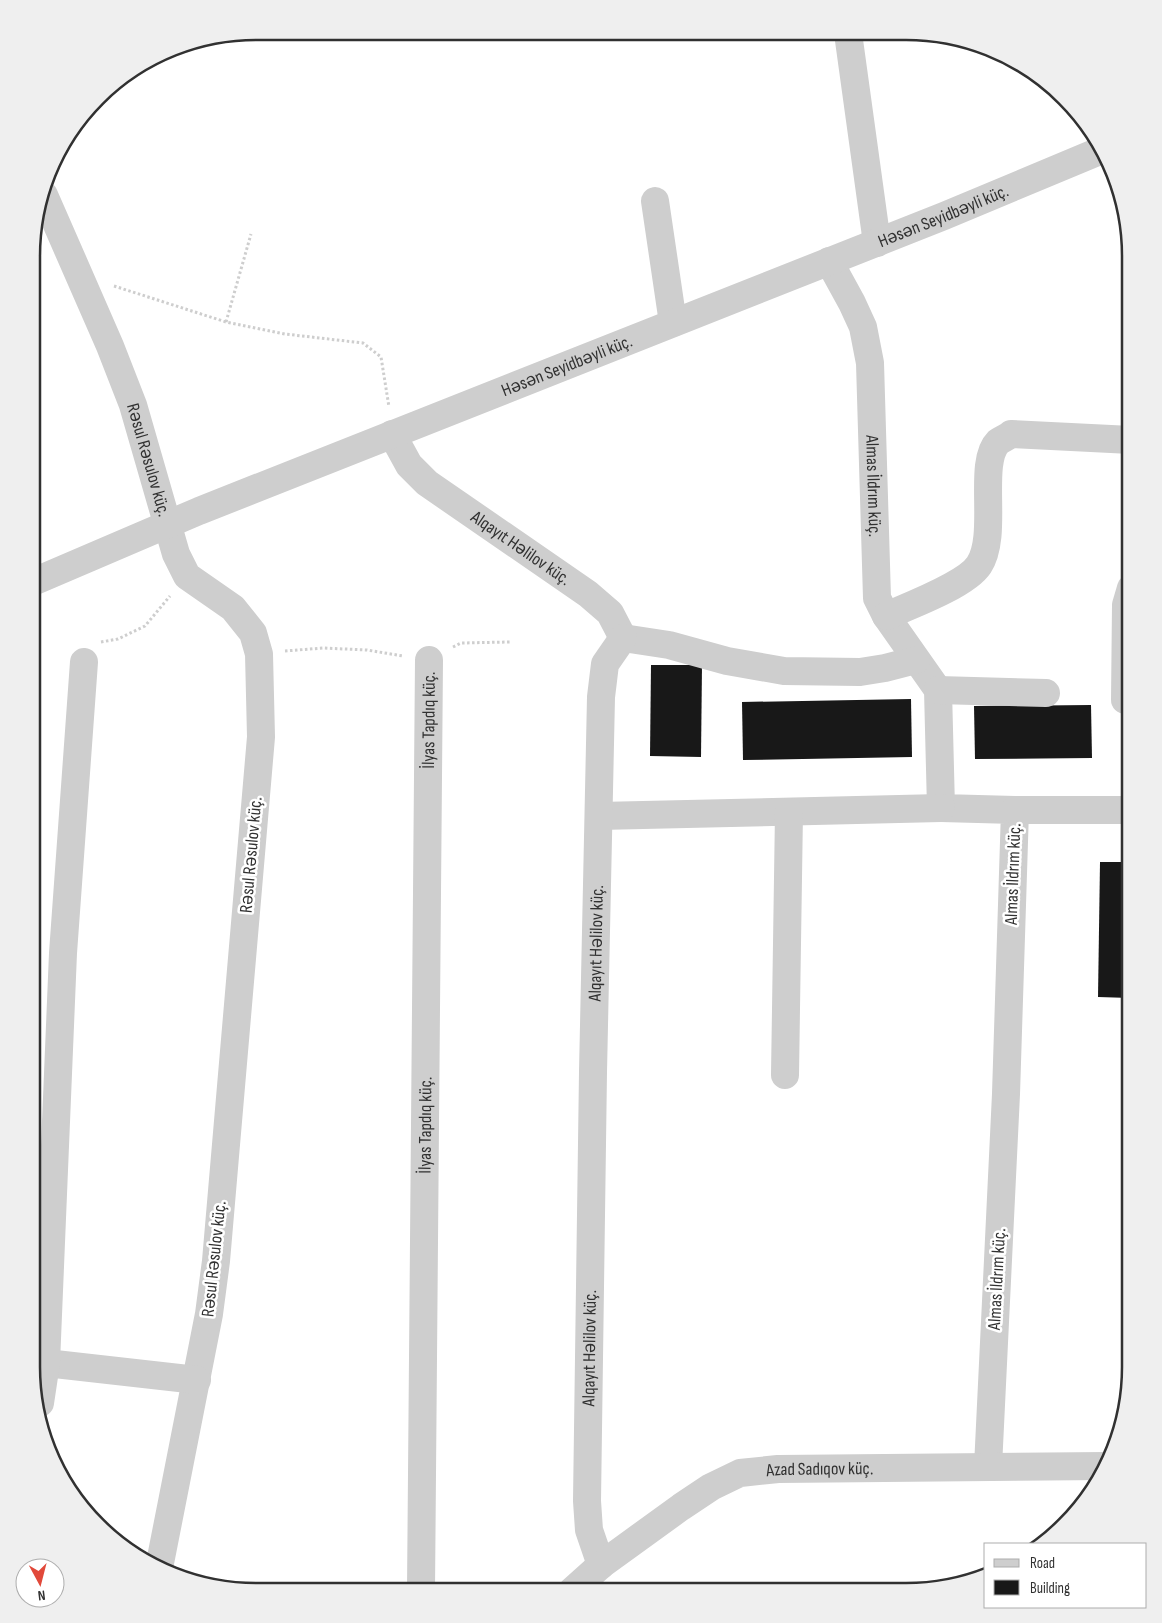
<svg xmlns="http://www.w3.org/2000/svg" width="1162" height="1623" font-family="'Sofia Sans Condensed',sans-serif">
  <rect width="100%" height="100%" fill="#fff"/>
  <g fill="#181818">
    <polygon points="651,665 702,665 701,757 650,756"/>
    <polygon points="911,699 912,757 743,760 742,702"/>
    <polygon points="1091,705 1092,758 975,759 974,706"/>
    <polygon points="1100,862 1130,862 1130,998 1098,997"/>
  </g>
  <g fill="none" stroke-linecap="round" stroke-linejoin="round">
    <g stroke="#cecece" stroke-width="3" stroke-dasharray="2.5 2.5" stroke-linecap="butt">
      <polyline points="114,286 226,322 285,334 363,343 381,357 389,407"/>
      <polyline points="226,322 251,234"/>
      <polyline points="101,642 118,639 145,626 170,596"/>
      <polyline points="453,647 461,643 510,642"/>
      <polyline points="285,651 323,648 367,650 403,656"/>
    </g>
    <g stroke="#cecece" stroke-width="28">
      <polyline points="848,33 877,243"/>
      <path id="s1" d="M 44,195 L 110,346 L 133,405 L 176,554 L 187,576 L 233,608 L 253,633 L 259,654 L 261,737 L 216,1261 L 209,1314 L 159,1568"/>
      <polyline points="655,201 673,323"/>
      <path id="s2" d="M 829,261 L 852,303 L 863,327 L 870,363 L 877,598 L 886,616 L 938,690 L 941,808 L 1015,810 L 1006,1094 L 988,1467"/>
      <path id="s3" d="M 392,434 L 409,465 L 427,483 L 588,594 L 610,613 L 623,638"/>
      <path id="s4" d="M 33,582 L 199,511 L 944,216 L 1102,150"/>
      <path d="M 886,616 C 909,606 966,585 979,565 C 999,535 977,463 998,442 C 1002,439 1008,437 1011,434 L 1131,440"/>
      <polyline points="623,638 669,645 727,661 784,671 860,672 885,668 916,660"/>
      <polyline points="938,690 1046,693"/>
      <polyline points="1125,700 1126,605 1131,588"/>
      <polyline points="1015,810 1123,810"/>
      <polyline points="599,816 941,808"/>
      <polyline points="785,1075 789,812"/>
      <polyline points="46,1363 197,1380"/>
      <polyline points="40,1403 46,1363 63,953 84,662"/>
      <path id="s5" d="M 601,1565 L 589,1530 L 587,1501 L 593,1072 L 601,697 L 605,664 L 623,638"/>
      <path id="s6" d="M 421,1590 L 429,660"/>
      <path id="s7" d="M 572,1591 L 601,1565 L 681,1507 L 711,1487 L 740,1473 L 778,1469 L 1106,1466"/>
    </g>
  </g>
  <g text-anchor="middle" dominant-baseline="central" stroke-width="5" stroke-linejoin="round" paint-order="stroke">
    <g font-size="18" fill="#313131" stroke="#fff">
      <text stroke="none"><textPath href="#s4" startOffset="981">Həsən Seyidbəyli küç.</textPath></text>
      <text stroke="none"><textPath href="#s4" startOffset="576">Həsən Seyidbəyli küç.</textPath></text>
      <text stroke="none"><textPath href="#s1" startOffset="285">Rəsul Rəsulov küç.</textPath></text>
      <text stroke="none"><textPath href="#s2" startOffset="234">Almas İldrım küç.</textPath></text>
      <text stroke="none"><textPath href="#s3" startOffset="175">Alqayıt Həlilov küç.</textPath></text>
      <text stroke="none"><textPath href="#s6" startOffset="870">İlyas Tapdıq küç.</textPath></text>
      <text transform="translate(251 855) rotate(-85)">Rəsul Rəsulov küç.</text>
      <text transform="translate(1013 874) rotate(-88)">Almas İldrım küç.</text>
      <text stroke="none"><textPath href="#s5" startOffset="624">Alqayıt Həlilov küç.</textPath></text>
      <text stroke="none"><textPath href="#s6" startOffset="465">İlyas Tapdıq küç.</textPath></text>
      <text transform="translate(214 1259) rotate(-84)">Rəsul Rəsulov küç.</text>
      <text transform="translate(997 1279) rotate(-87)">Almas İldrım küç.</text>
      <text stroke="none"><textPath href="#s5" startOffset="219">Alqayıt Həlilov küç.</textPath></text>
      <text stroke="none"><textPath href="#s7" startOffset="286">Azad Sadıqov küç.</textPath></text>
    </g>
  </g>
  <path d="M0 0H1162V1623H0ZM256 40H906A216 216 0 0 1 1122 256V1367A216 216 0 0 1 906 1583H256A216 216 0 0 1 40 1367V256A216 216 0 0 1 256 40Z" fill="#efefef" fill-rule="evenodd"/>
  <path fill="none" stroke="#313131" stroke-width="2.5" d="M256 40H906A216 216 0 0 1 1122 256V1367A216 216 0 0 1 906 1583H256A216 216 0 0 1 40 1367V256A216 216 0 0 1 256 40Z"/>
  <rect x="984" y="1543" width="162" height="65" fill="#ffffff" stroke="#adadad"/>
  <rect x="994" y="1559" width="25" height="8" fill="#cecece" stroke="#adadad"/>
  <text x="1030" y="1568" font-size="15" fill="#313131">Road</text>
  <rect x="994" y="1580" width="25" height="15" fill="#181818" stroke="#adadad"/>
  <text x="1030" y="1593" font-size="15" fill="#313131">Building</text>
  <g transform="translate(40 1583) rotate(173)"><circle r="24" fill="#ffffff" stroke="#adadad"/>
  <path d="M0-4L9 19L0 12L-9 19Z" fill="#e1493a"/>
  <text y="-8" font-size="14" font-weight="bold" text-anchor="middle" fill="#313131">N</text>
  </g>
</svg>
